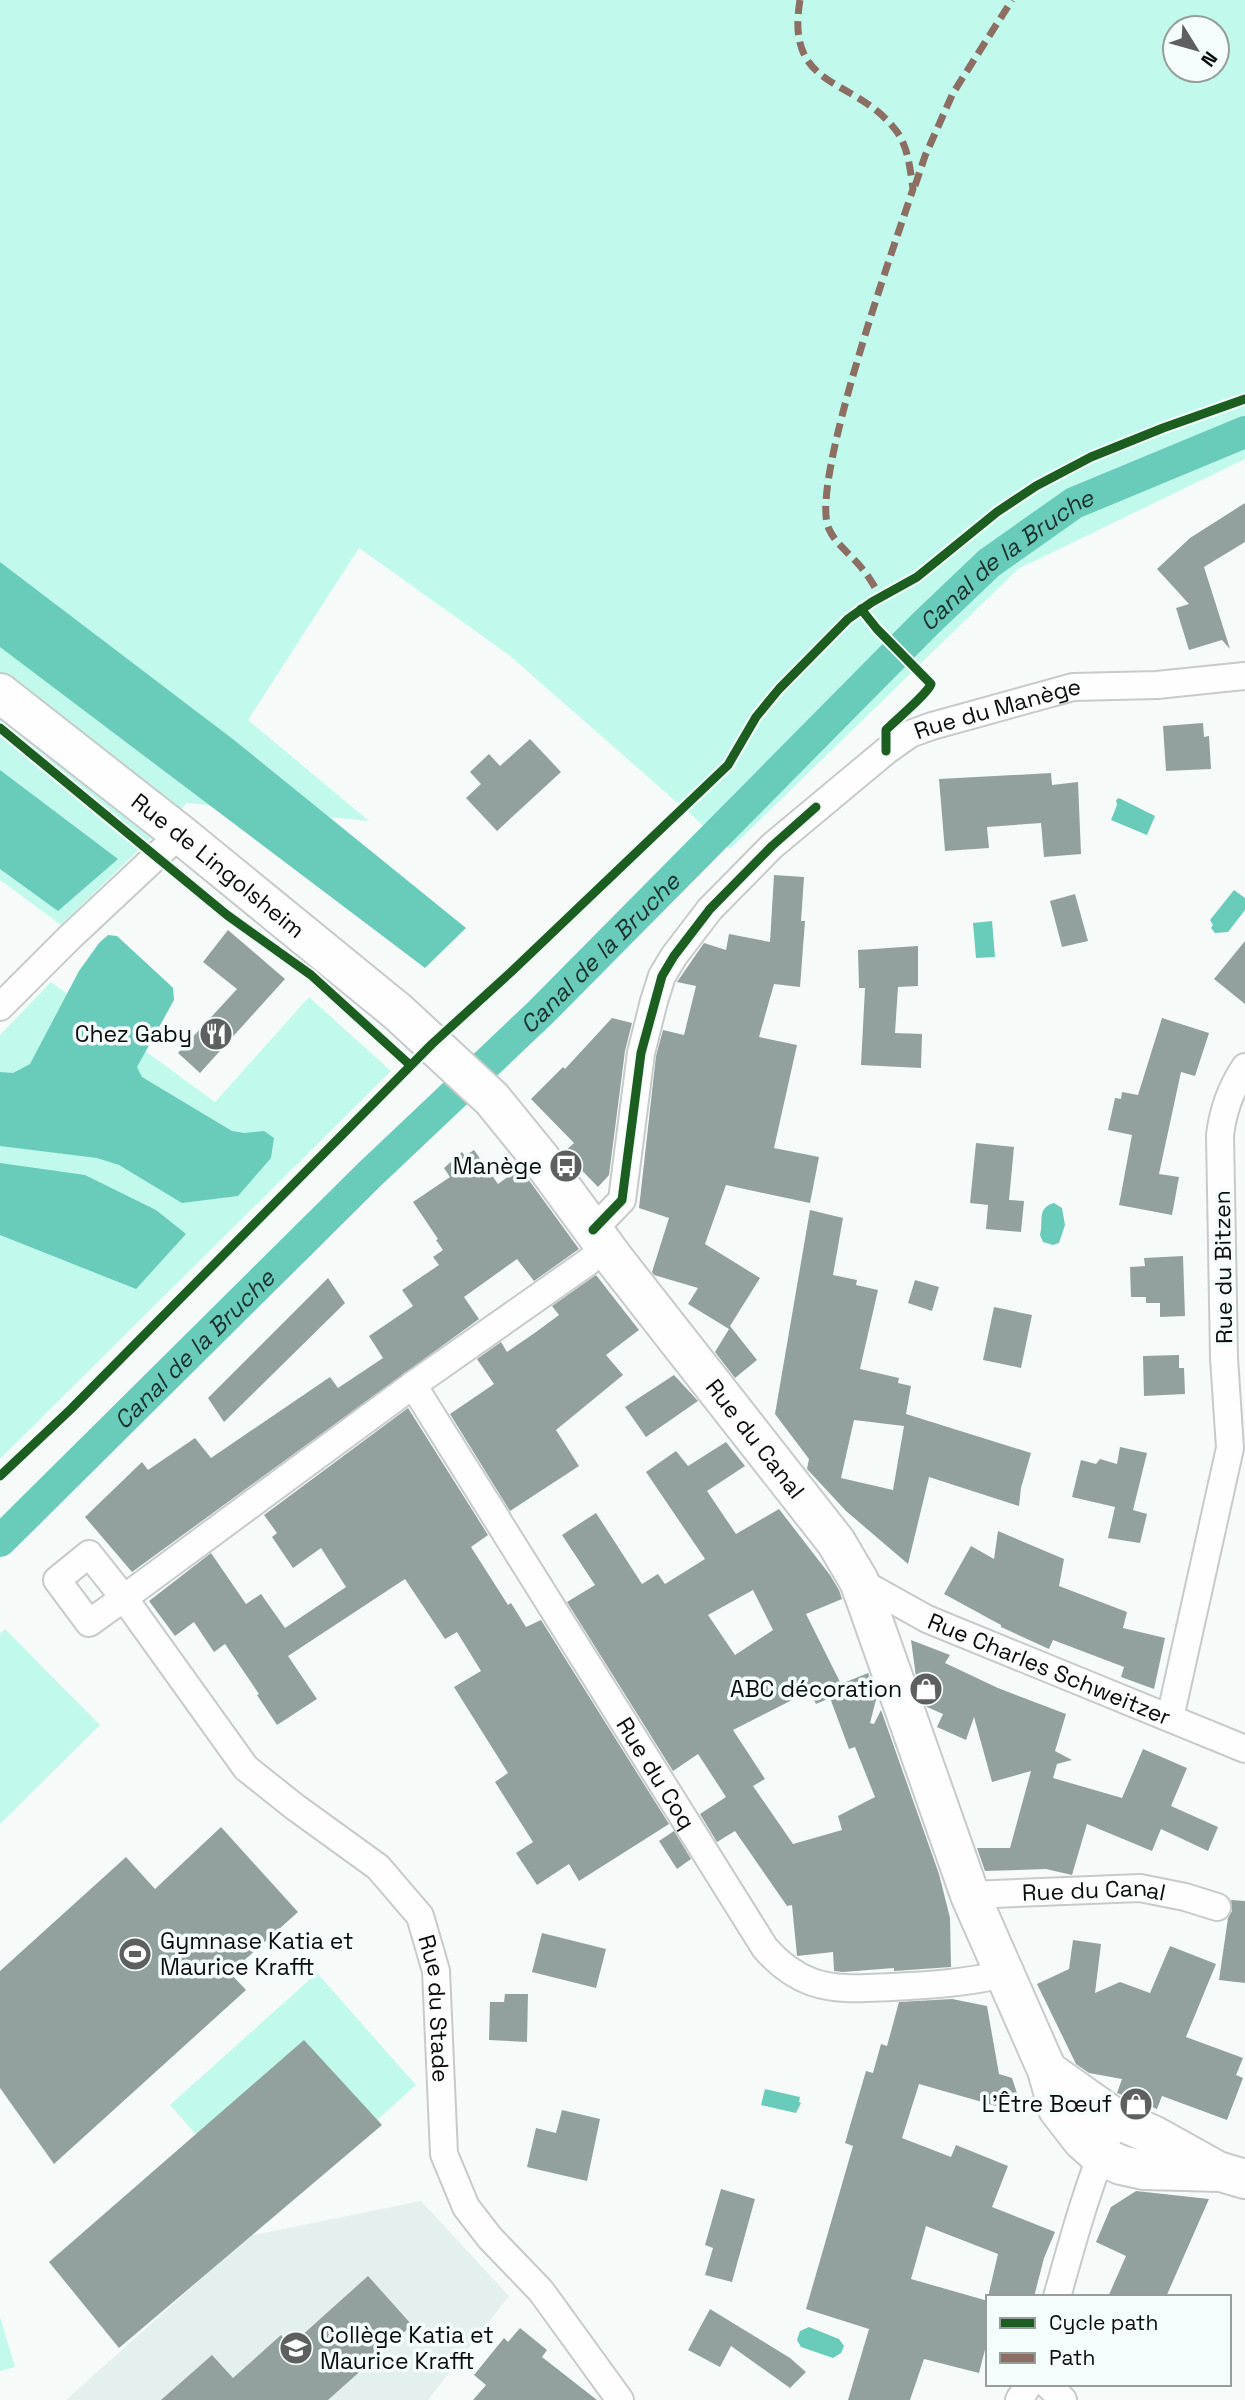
<svg xmlns="http://www.w3.org/2000/svg" width="1245" height="2400" font-family="'Space Grotesk',sans-serif">
  <rect width="100%" height="100%" fill="#f6fbfa"/>
  <polygon fill="#e4f0ed" points="421,2201 509,2296 428,2400 66,2400 249,2236"/>
  <g fill="#c1faed" fill-rule="evenodd">
    <path d="M 0,0 L 1245,0 L 1245,459 L 1018,569 L 730,849 L 509,655 L 359,548 L 248,720 L 369,821 L 187,803 L 61,925 L 0,880 ZM 1175,28 L 1217,28 L 1217,70 L 1175,70 Z"/>
    <polygon points="51,982 215,1102 309,997 391,1071 0,1459 0,1035"/>
    <polygon points="5,1629 100,1725 0,1824 0,1634"/>
    <polygon points="317,1973 416,2085 269,2217 170,2105"/>
    <polygon points="0,2317 15,2367 0,2371"/>
  </g>
  <g fill="#69cbba">
    <polygon points="0,562 234,740 466,928 425,968 0,647"/>
    <polygon points="0,770 118,859 58,911 0,869"/>
    <polygon points="1119,798 1155,816 1147,835 1111,820 1117,805 1116,800"/>
    <polygon points="1234,890 1245,898 1245,910 1228,932 1215,933 1211,928 1213,925 1210,920"/>
    <polygon points="992,921 995,957 976,958 973,923"/>
    <polygon points="108,935 117,936 169,984 173,988 174,1000 137,1067 142,1077 232,1131 244,1133 264,1131 274,1138 271,1158 238,1196 182,1203 119,1165 97,1158 0,1146 0,1072 13,1073 30,1064 79,971 99,943"/>
    <polygon points="0,1163 85,1175 156,1210 186,1234 136,1289 0,1235"/>
    <path d="M 1054,1203 L 1062,1208 L 1065,1225 L 1059,1243 L 1053,1245 L 1043,1242 L 1040,1235 C 1044,1222 1036,1208 1054,1203 Z"/>
    <polygon points="765,2089 800,2097 799,2102 801,2103 796,2113 761,2105"/>
    <polygon points="809,2327 839,2339 844,2346 841,2353 833,2358 801,2347 797,2340 800,2331"/>
  </g>
  <g fill="none" stroke-linecap="round" stroke-linejoin="round">
    <path stroke="#69cbba" stroke-width="32" id="s1" d="M 0,1541 L 369,1175 L 540,1013 L 925,624 L 989,563 L 1074,503 L 1245,432"/>
  </g>
  <g fill="#92a19e" fill-rule="evenodd">
    <polygon points="1245,503 1245,542 1204,567 1230,649 1222,640 1189,650 1176,608 1189,604 1157,569 1190,538"/>
    <polygon points="1203,723 1204,737 1209,736 1211,769 1166,771 1163,726"/>
    <polygon points="530,739 561,772 497,831 466,798 481,784 470,772 489,754 500,766"/>
    <polygon points="1051,773 1052,785 1078,782 1081,854 1044,857 1041,823 987,827 989,848 945,851 939,779"/>
    <polygon points="774,875 804,877 801,921 805,921 800,987 774,984 759,1037 797,1045 774,1148 819,1157 810,1203 726,1185 705,1244 760,1278 730,1326 757,1360 735,1378 715,1352 729,1329 688,1304 698,1288 654,1275 652,1272 669,1218 639,1208 656,1056 663,1030 684,1035 696,986 677,982 704,943 726,950 729,934 770,942"/>
    <polygon points="1075,894 1088,941 1062,947 1050,901"/>
    <polygon points="228,930 285,979 200,1073 178,1053 237,989 203,962"/>
    <polygon points="1245,941 1245,1004 1214,979"/>
    <polygon points="918,946 918,986 898,987 895,1033 922,1034 921,1068 861,1065 865,988 859,988 858,950"/>
    <polygon points="612,1018 632,1023 625,1051 609,1175 598,1187 564,1152 574,1143 531,1099 563,1067 565,1069"/>
    <polygon points="1162,1018 1209,1033 1195,1076 1181,1072 1159,1174 1179,1177 1172,1215 1119,1205 1132,1135 1108,1130 1115,1098 1121,1099 1122,1092 1138,1095"/>
    <polygon points="976,1143 1014,1147 1009,1200 1024,1201 1021,1232 986,1229 988,1205 970,1203"/>
    <polygon points="474,1150 498,1184 520,1168 579,1249 534,1281 517,1259 464,1297 479,1319 132,1572 85,1517 142,1462 148,1470 195,1438 211,1458 330,1377 338,1388 383,1358 369,1336 413,1306 402,1290 439,1265 433,1257 443,1250 436,1240 438,1239 413,1202 450,1177 444,1168 462,1152 465,1156"/>
    <path d="M 810,1210 L 843,1218 L 833,1275 L 857,1280 L 856,1285 L 878,1290 L 860,1369 L 899,1378 L 898,1383 L 911,1386 L 906,1414 L 1031,1453 L 1021,1488 L 1019,1506 L 929,1477 L 908,1564 L 846,1511 L 807,1469 L 809,1459 L 775,1414 ZM 854,1420 L 904,1426 L 893,1490 L 841,1478 Z"/>
    <polygon points="1183,1256 1185,1316 1160,1317 1160,1303 1146,1303 1146,1297 1131,1297 1130,1267 1145,1266 1144,1258"/>
    <polygon points="596,1275 639,1330 606,1355 623,1375 556,1430 579,1466 510,1511 450,1414 494,1384 477,1359 501,1342 507,1352 536,1332 559,1315 552,1306"/>
    <polygon points="328,1278 345,1303 224,1422 208,1398"/>
    <polygon points="915,1280 939,1287 932,1311 908,1303"/>
    <polygon points="994,1307 1032,1315 1021,1368 983,1360"/>
    <polygon points="1179,1355 1179,1368 1184,1368 1185,1394 1144,1396 1143,1356"/>
    <polygon points="674,1375 698,1401 646,1437 625,1407"/>
    <polygon points="408,1408 488,1535 471,1547 508,1605 511,1603 526,1627 541,1620 669,1824 579,1881 569,1864 537,1885 516,1853 533,1842 495,1782 508,1773 454,1687 481,1671 457,1632 445,1639 405,1579 288,1656 317,1699 277,1725 257,1695 259,1694 225,1644 214,1652 194,1622 175,1636 149,1601 211,1553 246,1604 261,1594 285,1628 346,1587 321,1548 293,1568 272,1537 277,1533 264,1515"/>
    <path d="M 726,1442 L 745,1466 L 707,1491 L 736,1534 L 779,1509 L 830,1575 L 839,1590 L 842,1599 L 806,1614 L 841,1684 L 868,1673 L 877,1696 L 870,1723 L 874,1724 L 881,1710 L 939,1874 L 950,1918 L 951,1967 L 894,1971 L 894,1968 L 843,1972 L 834,1971 L 833,1952 L 797,1956 L 792,1905 L 787,1906 L 735,1831 L 717,1842 L 700,1814 L 726,1797 L 698,1754 L 673,1771 L 567,1602 L 595,1585 L 562,1535 L 596,1513 L 642,1584 L 658,1574 L 665,1584 L 705,1559 L 646,1472 L 676,1451 L 688,1466 ZM 753,1590 L 773,1630 L 735,1655 L 708,1615 ZM 810,1691 L 816,1704 L 830,1698 L 849,1749 L 855,1747 L 875,1797 L 838,1816 L 842,1830 L 793,1844 L 753,1786 L 765,1779 L 733,1730 Z"/>
    <polygon points="1120,1447 1147,1453 1133,1510 1147,1514 1140,1543 1108,1538 1115,1507 1072,1497 1081,1460 1096,1464 1100,1459 1117,1464"/>
    <polygon points="998,1531 1064,1559 1059,1586 1127,1612 1123,1628 1165,1638 1154,1689 1121,1677 1124,1667 1053,1640 1049,1649 1001,1627 1001,1625 944,1594 971,1546 994,1559"/>
    <polygon points="911,1640 950,1655 945,1663 998,1688 1066,1714 1055,1751 1072,1760 1057,1764 1053,1778 1122,1798 1143,1749 1187,1768 1171,1806 1218,1827 1208,1851 1161,1829 1152,1851 1087,1824 1072,1875 1046,1869 985,1871 977,1848 1010,1848 1031,1771 992,1782 974,1717 966,1740 937,1727 943,1714 927,1707 916,1677"/>
    <polygon points="221,1827 298,1912 230,1973 246,1990 54,2164 0,2088 0,1971 126,1857 155,1889"/>
    <polygon points="674,1831 691,1859 677,1869 659,1841"/>
    <polygon points="1231,1900 1245,1901 1245,1983 1219,1980 1228,1918 1232,1911"/>
    <polygon points="542,1933 606,1949 596,1988 532,1972"/>
    <polygon points="1073,1940 1101,1944 1095,1993 1120,1982 1150,1993 1170,1946 1216,1964 1186,2037 1243,2058 1236,2075 1243,2078 1227,2120 1162,2096 1157,2109 1117,2093 1122,2079 1089,2073 1076,2064 1037,1984 1069,1969"/>
    <polygon points="505,1994 528,1994 527,2042 489,2040 490,2002 504,2002"/>
    <polygon points="952,1999 987,2006 999,2074 1012,2078 1024,2114 919,2084 902,2138 951,2157 956,2145 1008,2166 992,2207 1055,2232 1044,2258 1034,2297 988,2297 998,2254 926,2226 911,2279 988,2301 988,2338 979,2373 924,2359 910,2400 848,2400 869,2329 806,2309 853,2146 845,2143 866,2071 873,2073 881,2044 887,2046 899,2002"/>
    <polygon points="304,2040 382,2125 119,2348 49,2262"/>
    <polygon points="562,2110 600,2119 587,2181 527,2167 536,2128 556,2133"/>
    <polygon points="721,2189 755,2199 732,2282 705,2275 713,2248 705,2245"/>
    <polygon points="1136,2191 1209,2199 1166,2297 1108,2297 1126,2256 1096,2242 1111,2207"/>
    <polygon points="368,2276 412,2325 328,2400 161,2400 212,2355 233,2378 281,2335 290,2346"/>
    <polygon points="710,2309 790,2358 806,2372 790,2388 731,2346 720,2367 688,2350"/>
    <polygon points="520,2328 547,2350 542,2357 597,2400 473,2400 486,2385 474,2375 504,2338 508,2342"/>
  </g>
  <g fill="none" stroke-linecap="round" stroke-linejoin="round">
    <defs>
      <g id="minor">
        <polyline points="0,1007 69,938 180,834"/>
        <path id="s2" d="M 593,1230 L 622,1200 L 641,1053 L 654,1001 L 662,976 L 674,956 L 710,909 L 772,846 L 886,751 L 910,734 L 932,726 L 1073,687 L 1157,685 L 1245,676"/>
        <path id="s3" d="M 605,1247 L 588,1262 L 413,1385 L 124,1598 L 89,1623 L 57,1580 L 89,1554 L 124,1598 L 246,1768 L 295,1807 L 378,1867 L 420,1916 L 436,1971 L 444,2154 L 466,2207 L 490,2238 L 541,2291 L 620,2400"/>
        <path id="s4" d="M 413,1385 L 765,1948 C 778,1963 793,1975 812,1982 C 838,1991 865,1988 892,1987 C 930,1985 966,1983 1003,1974"/>
        <path id="s5" d="M 859,1581 L 927,1619 L 1245,1749"/>
        <path d="M 1170,1718 L 1230,1448 L 1224,1358 L 1220,1135 C 1223,1110 1231,1088 1245,1067"/>
        <path id="s6" d="M 970,1895 L 1140,1888 L 1185,1897 L 1217,1907"/>
        <path d="M 1057,2297 C 1074,2236 1090,2177 1116,2119"/>
        <polyline points="1047,2384 1063,2400"/>
        <polyline points="1019,2400 1029,2384"/>
      </g>
      <g id="secondary">
        <path id="s7" d="M 0,693 L 180,834 L 398,1012 L 492,1099 L 540,1158 L 615,1260 L 836,1542 L 859,1581 L 867,1603 L 970,1895 L 1047,2070 L 1058,2109 L 1082,2140 L 1100,2156 L 1121,2165 L 1144,2170 L 1221,2172 L 1245,2179"/>
        <polyline points="1047,2070 1116,2119 1155,2136 1216,2170"/>
      </g>
    </defs>
    <use href="#minor" stroke="#c7caca" stroke-width="30"/>
    <use href="#secondary" stroke="#c7caca" stroke-width="42"/>
    <use href="#minor" stroke="#fefefe" stroke-width="26"/>
    <use href="#secondary" stroke="#fefefe" stroke-width="38"/>
    <g stroke="#8d6e63" stroke-width="7" stroke-dasharray="14 7" stroke-linecap="butt">
      <path d="M 800,0 C 785,90 852,76 894,128 C 908,144 910,168 913,189 C 895,244 808,487 829,529 C 835,543 850,554 860,566 C 868,575 874,586 881,597"/>
      <polyline points="915,186 925,156 953,93 1012,0"/>
    </g>
    <defs>
      <g id="cycleway">
        <path d="M 861,609 L 877,629 L 931,684 C 928,693 896,720 886,730 L 886,751"/>
        <polyline points="0,728 227,915 311,975 410,1065"/>
        <polyline points="593,1230 622,1200 641,1053 662,976 674,956 710,909 772,846 816,807"/>
        <polyline points="0,1476 71,1409 432,1044 511,972 728,765 756,717 779,689 848,619 872,602 917,577 997,512 1036,486 1091,457 1163,428 1245,399"/>
      </g>
    </defs>
    <use href="#cycleway" stroke="#f4fdfb" stroke-width="13"/>
    <use href="#cycleway" stroke="#1b5e20" stroke-width="9"/>
  </g>
  <defs>
    <symbol id="restaurant-disc" viewBox="-11 -11 22 22"><circle r="9.5" fill="#5d605f" stroke="#f4fdfb"/><path d="M-5-6h1v4h1v-4h1v4h1v-4h1v5L-1.5 .5V6h-2V.5L-5-1ZM5-6V6H3V1.5H1.5Q1.5-4 5-6Z" fill="#fff"/></symbol>
    <symbol id="bus-disc" viewBox="-11 -11 22 22"><circle r="9.5" fill="#5d605f" stroke="#f4fdfb"/><path d="M-5-6H5V4H4V6H2V4H-2V6H-4V4H-5ZM-3.5-4V0h7V-4ZM-3.5 1.2v1.5H-2V1.2ZM2 1.2v1.5H3.5V1.2Z" fill="#fff"/></symbol>
    <symbol id="shop-disc" viewBox="-11 -11 22 22"><circle r="9.5" fill="#5d605f" stroke="#f4fdfb"/><path d="M-5-2.5h2.3a2.7 3.5 0 0 1 5.4 0H5L5.5 6h-11ZM-1.5-2.5h3a1.5 2.3 0 0 0-3 0Z" fill="#fff"/></symbol>
    <symbol id="stadium-disc" viewBox="-11 -11 22 22"><circle r="9.5" fill="#5d605f" stroke="#f4fdfb"/><path d="M0-5a6.5 5 0 1 0 0 10a6.5 5 0 1 0 0-10ZM-3.5-1.8h7v3.6h-7Z" fill="#fff"/></symbol>
    <symbol id="school-disc" viewBox="-11 -11 22 22"><circle r="9.5" fill="#5d605f" stroke="#f4fdfb"/><path d="M0-5L7-2L0 1L-7-2ZM-4 1L0 2.5L4 1V4Q0 6-4 4Z" fill="#fff"/></symbol>
  </defs>
  <g fill-rule="evenodd">
    <use href="#restaurant-disc" x="197" y="1015" width="38" height="38"/>
    <use href="#bus-disc" x="547" y="1147" width="38" height="38"/>
    <use href="#shop-disc" x="907" y="1670" width="38" height="38"/>
    <use href="#stadium-disc" x="116" y="1935" width="38" height="38"/>
    <use href="#shop-disc" x="1117" y="2085" width="38" height="38"/>
    <use href="#school-disc" x="277" y="2329" width="38" height="38"/>
  </g>
  <g text-anchor="middle" dominant-baseline="central" stroke-width="7" stroke-linejoin="round" paint-order="stroke">
    <g font-size="23" fill="#0a0d0c" stroke="#f4fdfb">
      <text stroke="none"><textPath href="#s2" startOffset="710">Rue du Manège</textPath></text>
      <text stroke="none"><textPath href="#s7" startOffset="278">Rue de Lingolsheim</textPath></text>
      <text transform="translate(1223 1267) rotate(-91)">Rue du Bitzen</text>
      <text stroke="none"><textPath href="#s7" startOffset="1068">Rue du Canal</textPath></text>
      <text stroke="none"><textPath href="#s5" startOffset="210">Rue Charles Schweitzer</textPath></text>
      <text stroke="none"><textPath href="#s4" startOffset="458">Rue du Coq</textPath></text>
      <text stroke="none"><textPath href="#s6" startOffset="124">Rue du Canal</textPath></text>
      <text stroke="none"><textPath href="#s3" startOffset="1323">Rue du Stade</textPath></text>
    </g>
    <g font-size="23" fill="#0a0d0c" stroke="#f4fdfb" text-anchor="end">
      <text x="192" y="1034">Chez Gaby</text>
      <text x="542" y="1166">Manège</text>
      <text x="902" y="1689">ABC décoration</text>
      <text x="160" y="1941" text-anchor="start">Gymnase Katia et<tspan x="160" dy="26">Maurice Krafft</tspan></text>
      <text x="1112" y="2104">L'Être Bœuf</text>
      <text x="320" y="2335" text-anchor="start">Collège Katia et<tspan x="320" dy="26">Maurice Krafft</tspan></text>
    </g>
    <g font-size="24" font-style="italic" fill="#1b312b" stroke="#f4fdfb">
      <text stroke="none"><textPath href="#s1" startOffset="1407">Canal de la Bruche</textPath></text>
      <text stroke="none"><textPath href="#s1" startOffset="840">Canal de la Bruche</textPath></text>
      <text stroke="none"><textPath href="#s1" startOffset="273">Canal de la Bruche</textPath></text>
    </g>
  </g>
  <rect x="986" y="2295" width="245" height="91" fill="#f4fdfb" stroke="#969d9b" stroke-width="2"/>
  <rect x="1000" y="2318" width="35" height="10" fill="#1b5e20" stroke="#969d9b" stroke-width="2"/>
  <text x="1049" y="2330" font-size="21" fill="#0a0d0c">Cycle path</text>
  <rect x="1000" y="2353" width="35" height="10" fill="#8d6e63" stroke="#969d9b" stroke-width="2"/>
  <text x="1049" y="2365" font-size="21" fill="#0a0d0c">Path</text>
  <g transform="translate(1196 49) rotate(127)"><circle r="33" fill="#f4fdfb" stroke="#969d9b" stroke-width="2"/>
  <path d="M0-5L12 26L0 18L-12 26Z" fill="#5d605f"/>
  <text y="-10" font-size="19" font-weight="bold" text-anchor="middle" fill="#0a0d0c">N</text>
  </g>
</svg>
